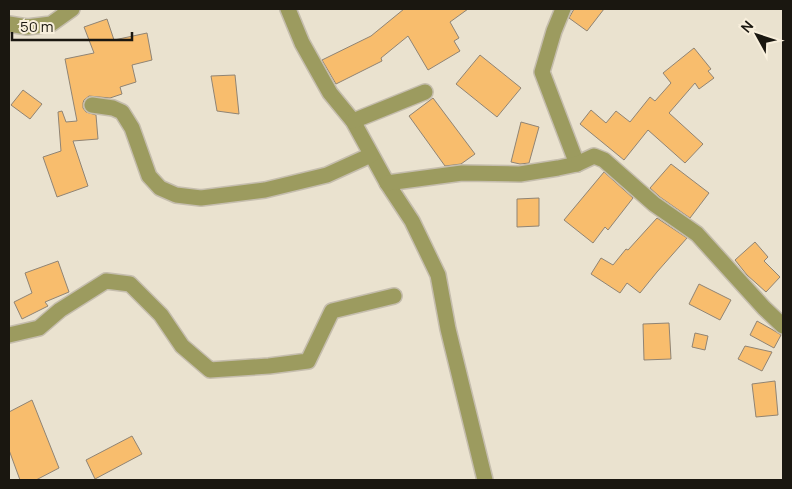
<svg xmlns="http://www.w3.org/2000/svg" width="792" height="489" font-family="Manrope,sans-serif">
  <rect width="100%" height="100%" fill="#eae2cf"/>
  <g fill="#f8bd6d" stroke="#908474">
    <polygon points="404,9 468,9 450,22 459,38 454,41 460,51 428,70 408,36 381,58 382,61 336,84 322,60 371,36"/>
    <polygon points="574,9 604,9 587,31 569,18"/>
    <polygon points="107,19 114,40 147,33 152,60 132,65 136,82 120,87 122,94 110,98 89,96 84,100 83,103 83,108 86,112 96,115 98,139 73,141 88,186 57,197 43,157 61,151 58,112 62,111 66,122 77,121 65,59 94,53 84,27"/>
    <polygon points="694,48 711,69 708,71 714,78 699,89 695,83 669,113 703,144 685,163 648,130 624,160 580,124 591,110 606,123 616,111 630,122 650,97 655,101 671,83 663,73"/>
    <polygon points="480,55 521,88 497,117 456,84"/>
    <polygon points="235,75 239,114 217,111 211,76"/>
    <polygon points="23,90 42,104 30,119 11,105"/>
    <polygon points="433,98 475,154 461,164 445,166 409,116"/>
    <polygon points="521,122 539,127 529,163 520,164 511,162"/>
    <polygon points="671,164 709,193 690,218 660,197 650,188"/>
    <polygon points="604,172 633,198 608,230 605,227 593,243 564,220"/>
    <polygon points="539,198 539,226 517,227 517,199"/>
    <polygon points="657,218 687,238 657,272 640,293 627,283 620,293 591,274 601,258 613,265 626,249 628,250"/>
    <polygon points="755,242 768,257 764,261 780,277 766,292 747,275 735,260"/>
    <polygon points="58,261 69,292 45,302 48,306 22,319 14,302 32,293 25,273"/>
    <polygon points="699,284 731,300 720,320 689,304"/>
    <polygon points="757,321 773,330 781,335 774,348 750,335"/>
    <polygon points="669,323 671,359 644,360 643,324"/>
    <polygon points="695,333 708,336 705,350 692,347"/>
    <polygon points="745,346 772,352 762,371 738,359"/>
    <polygon points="775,381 778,415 756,417 752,384"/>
    <polygon points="32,400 59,468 36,480 20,480 9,450 9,412"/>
    <polygon points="132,436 142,454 95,479 86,460"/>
  </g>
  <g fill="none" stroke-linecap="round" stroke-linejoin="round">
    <defs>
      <g id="minor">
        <polyline points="288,9 302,43 330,93 353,121 387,183 412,221 438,275 448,329 485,480"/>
        <polyline points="563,9 554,31 542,72 577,164"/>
        <polyline points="9,24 27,27 51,24 72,9"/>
        <polyline points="92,105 113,108 122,112 132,128 149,176 160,188 176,195 201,198 265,190 327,175 371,155"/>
        <polyline points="353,121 425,92"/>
        <polyline points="387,183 462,173 520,174 558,168 577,164 594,156 604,160 654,204 697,234 764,308 783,326"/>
        <polyline points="9,335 39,328 60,310 106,281 130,284 161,315 182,346 210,370 269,366 308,361 332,311 394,296"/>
      </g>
    </defs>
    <use href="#minor" stroke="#c5bdad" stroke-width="18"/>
    <use href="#minor" stroke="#9c9b5f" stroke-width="15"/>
  </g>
  <rect width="792" height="489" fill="none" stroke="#1a1710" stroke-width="20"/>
  <g transform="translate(757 35) rotate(310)" stroke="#f8efdc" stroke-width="4" paint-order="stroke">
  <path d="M0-4L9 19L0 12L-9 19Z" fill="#1a1710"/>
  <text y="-8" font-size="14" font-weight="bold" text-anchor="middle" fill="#1a1710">N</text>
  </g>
  <path d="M12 32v8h120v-8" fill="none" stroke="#1a1710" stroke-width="2.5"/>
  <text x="20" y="32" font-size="15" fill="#1a1710" stroke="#f8efdc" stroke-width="4" paint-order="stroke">50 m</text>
</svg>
